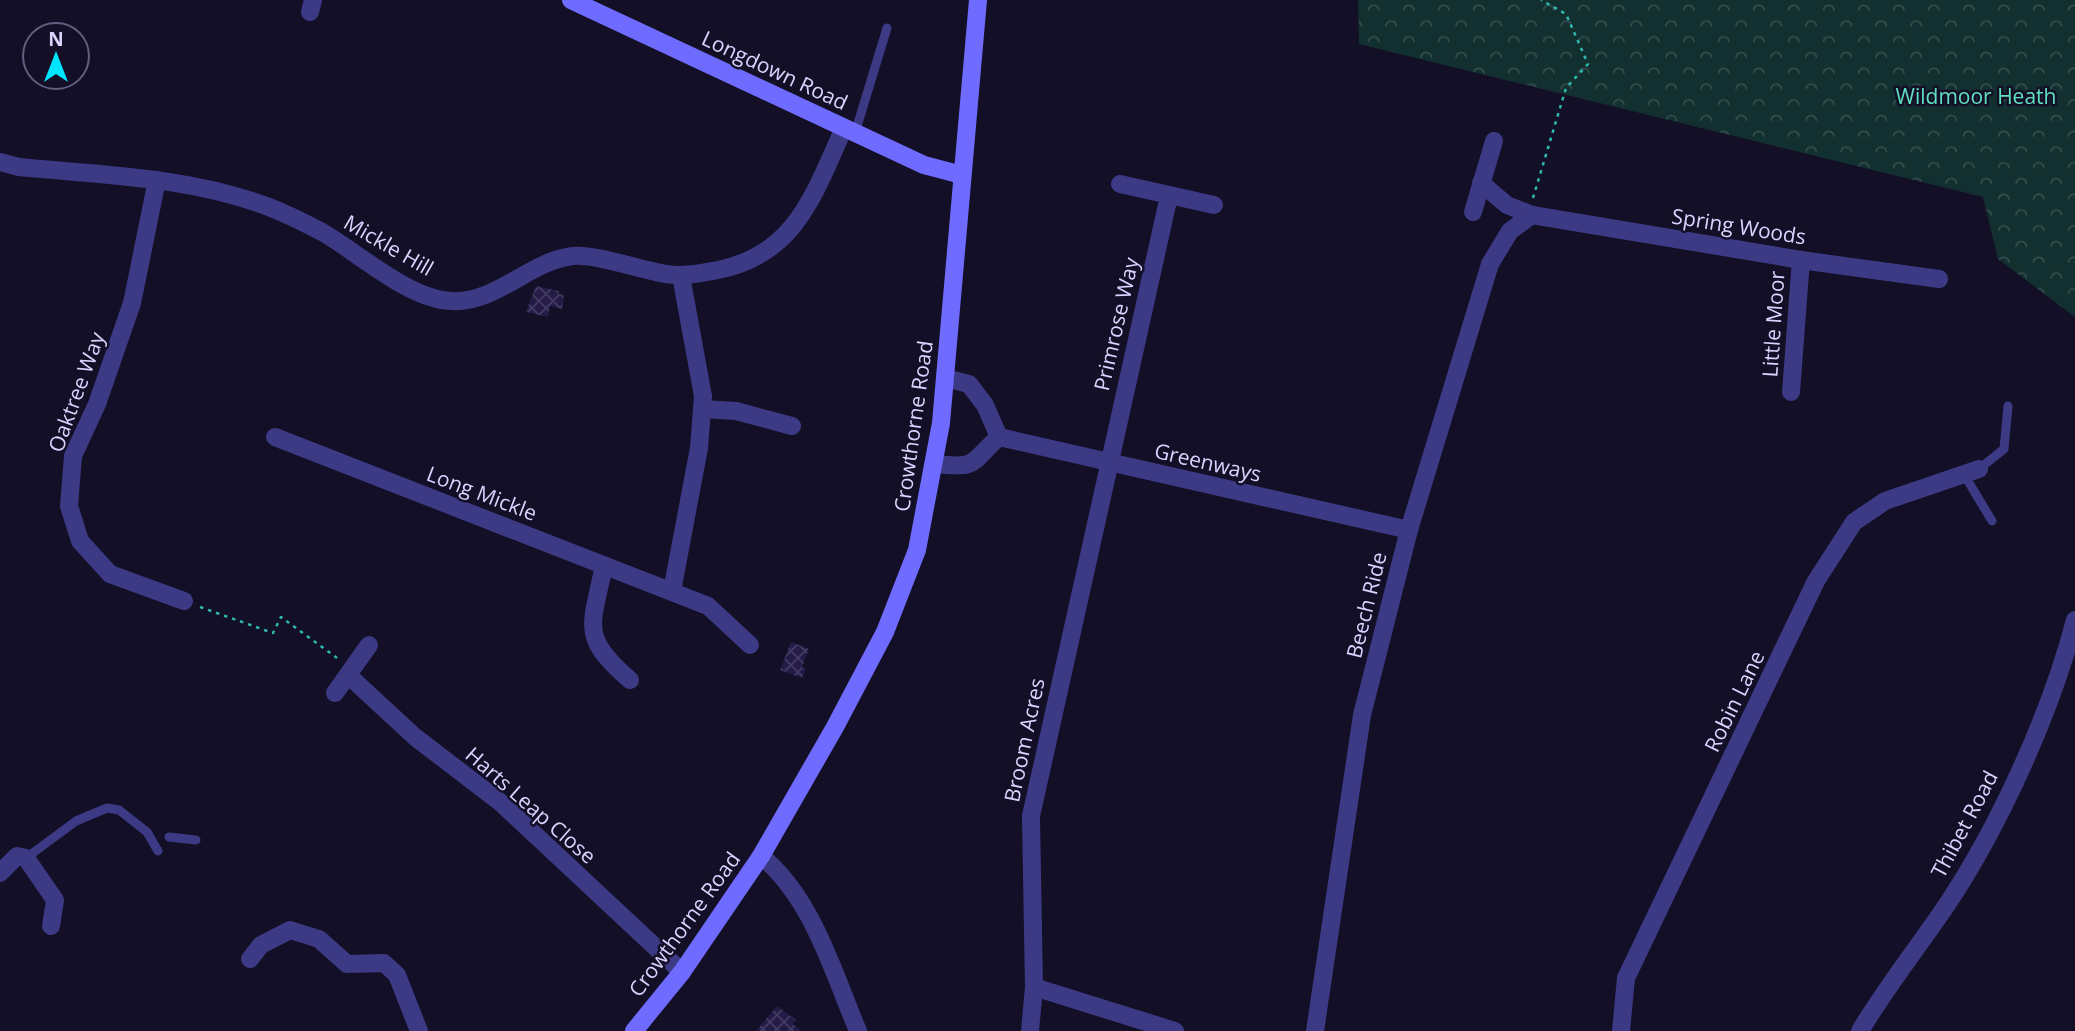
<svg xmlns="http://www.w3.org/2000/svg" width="2075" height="1031" font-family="'Open Sans',sans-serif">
  <defs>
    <pattern id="forest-crowns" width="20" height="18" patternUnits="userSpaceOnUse" patternTransform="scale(1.75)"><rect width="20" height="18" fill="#12302f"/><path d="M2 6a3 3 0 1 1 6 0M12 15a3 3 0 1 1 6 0" fill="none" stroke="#344d4e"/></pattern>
    <pattern id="building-cross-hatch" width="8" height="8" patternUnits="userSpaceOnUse" patternTransform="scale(1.75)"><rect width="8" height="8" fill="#241b47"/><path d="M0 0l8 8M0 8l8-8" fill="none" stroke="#433b63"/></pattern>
  </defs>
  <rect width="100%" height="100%" fill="#130f26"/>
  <polygon fill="url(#forest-crowns)" points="1358,0 2075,0 2075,317 1998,259 1983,197 1359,44"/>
  <g fill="url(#building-cross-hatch)">
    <polygon points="536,286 559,291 559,294 564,295 562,309 550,306 548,317 526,312"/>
    <polygon points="791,642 809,649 802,667 806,669 802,678 780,670"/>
    <polygon points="777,1006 796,1020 793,1024 801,1031 756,1031"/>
  </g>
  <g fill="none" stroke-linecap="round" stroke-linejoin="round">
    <g stroke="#2fb8b0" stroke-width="2.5" stroke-dasharray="3.5 5" stroke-linecap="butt">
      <polyline points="1533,198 1566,88 1588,64 1566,14 1541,0"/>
      <polyline points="200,607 273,633 281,617 337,658"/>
    </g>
    <g stroke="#3d3a85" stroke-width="9">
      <polyline points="855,133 887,28"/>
      <polyline points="1979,469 2004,449 2008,406"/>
      <polyline points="1965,476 1992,521"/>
      <polyline points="169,837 196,840"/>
      <polyline points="26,858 76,821 107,808 119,810 147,832 158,851"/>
    </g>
    <g stroke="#3d3a85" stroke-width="18">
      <polyline points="310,12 313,0"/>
      <path d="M 0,162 L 19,167 C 103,175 190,177 269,207 C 287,214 305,223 322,232 C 359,253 408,299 451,301 C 496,304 529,261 573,256 C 596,254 641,270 666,274 C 684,277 701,273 718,270 C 797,254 814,193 844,128"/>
      <polyline points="157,180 132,303 97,404 73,456 69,506 80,541 110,574 184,601"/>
      <polyline points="1481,183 1507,205 1532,215 1801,260 1939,279"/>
      <polyline points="1120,184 1214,205"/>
      <polyline points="1473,212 1494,141"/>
      <polyline points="945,378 969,384 985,405 999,437 1409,530"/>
      <polyline points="1791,392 1801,260"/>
      <polyline points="702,409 736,411 792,426"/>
      <polyline points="275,437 708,606 750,645"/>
      <path d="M 935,464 C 980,469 970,462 999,437"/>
      <path d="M 604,565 C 592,626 579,636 630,680"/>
      <polyline points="672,591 699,448 703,396 681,276"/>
      <polyline points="348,675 415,737 500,802 682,972"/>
      <polyline points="335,693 369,645"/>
      <path d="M 761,856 C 812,897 833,972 858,1031"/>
      <polyline points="0,873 17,856 26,858 55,900 51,926"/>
      <polyline points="250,959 261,945 290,930 319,939 347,964 384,963 397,975 419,1031"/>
      <polyline points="1034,987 1175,1031"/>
      <polyline points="1030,1031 1034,987 1031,816 1169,196"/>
      <polyline points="1315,1031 1362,715 1409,530 1490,264 1510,231 1532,215"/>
      <polyline points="1621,1031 1626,978 1816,581 1854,522 1885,501 1979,469"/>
      <path d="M 1860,1031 C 1887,986 1919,946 1948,903 C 2001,823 2051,712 2075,620"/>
    </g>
    <g stroke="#6f6bff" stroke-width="18">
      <polyline points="571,0 924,165 962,175"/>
      <polyline points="634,1031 682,972 761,856 835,727 885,632 917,550 941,423 978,0"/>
    </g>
  </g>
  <g text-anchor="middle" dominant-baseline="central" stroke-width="5" stroke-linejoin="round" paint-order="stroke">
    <g font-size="21" fill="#d9d4ff" stroke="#130f26">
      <text transform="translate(775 70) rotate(25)">Longdown Road</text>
      <text transform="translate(1739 226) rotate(9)">Spring Woods</text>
      <text transform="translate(389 245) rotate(30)">Mickle Hill</text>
      <text transform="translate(1116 324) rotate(-77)">Primrose Way</text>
      <text transform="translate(1773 324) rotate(-86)">Little Moor</text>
      <text transform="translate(76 392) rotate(-70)">Oaktree Way</text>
      <text transform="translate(913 426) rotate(-82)">Crowthorne Road</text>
      <text transform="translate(1208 462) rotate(13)">Greenways</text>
      <text transform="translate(482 493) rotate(21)">Long Mickle</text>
      <text transform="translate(1366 605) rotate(-76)">Beech Ride</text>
      <text transform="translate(1734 701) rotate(-64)">Robin Lane</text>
      <text transform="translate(1024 740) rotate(-78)">Broom Acres</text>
      <text transform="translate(531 805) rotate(41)">Harts Leap Close</text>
      <text transform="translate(1964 824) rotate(-62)">Thibet Road</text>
      <text transform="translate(684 924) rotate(-54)">Crowthorne Road</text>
    </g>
    <g font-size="21" fill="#5fe0c0" stroke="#130f26">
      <text x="1976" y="96">Wildmoor Heath</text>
    </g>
  </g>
  <g transform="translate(56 56)"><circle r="33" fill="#130f26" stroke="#625e7d" stroke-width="2"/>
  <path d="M0-5L12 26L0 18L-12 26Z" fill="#00e5ff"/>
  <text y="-10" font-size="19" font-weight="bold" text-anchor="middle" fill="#d9d4ff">N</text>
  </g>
</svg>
